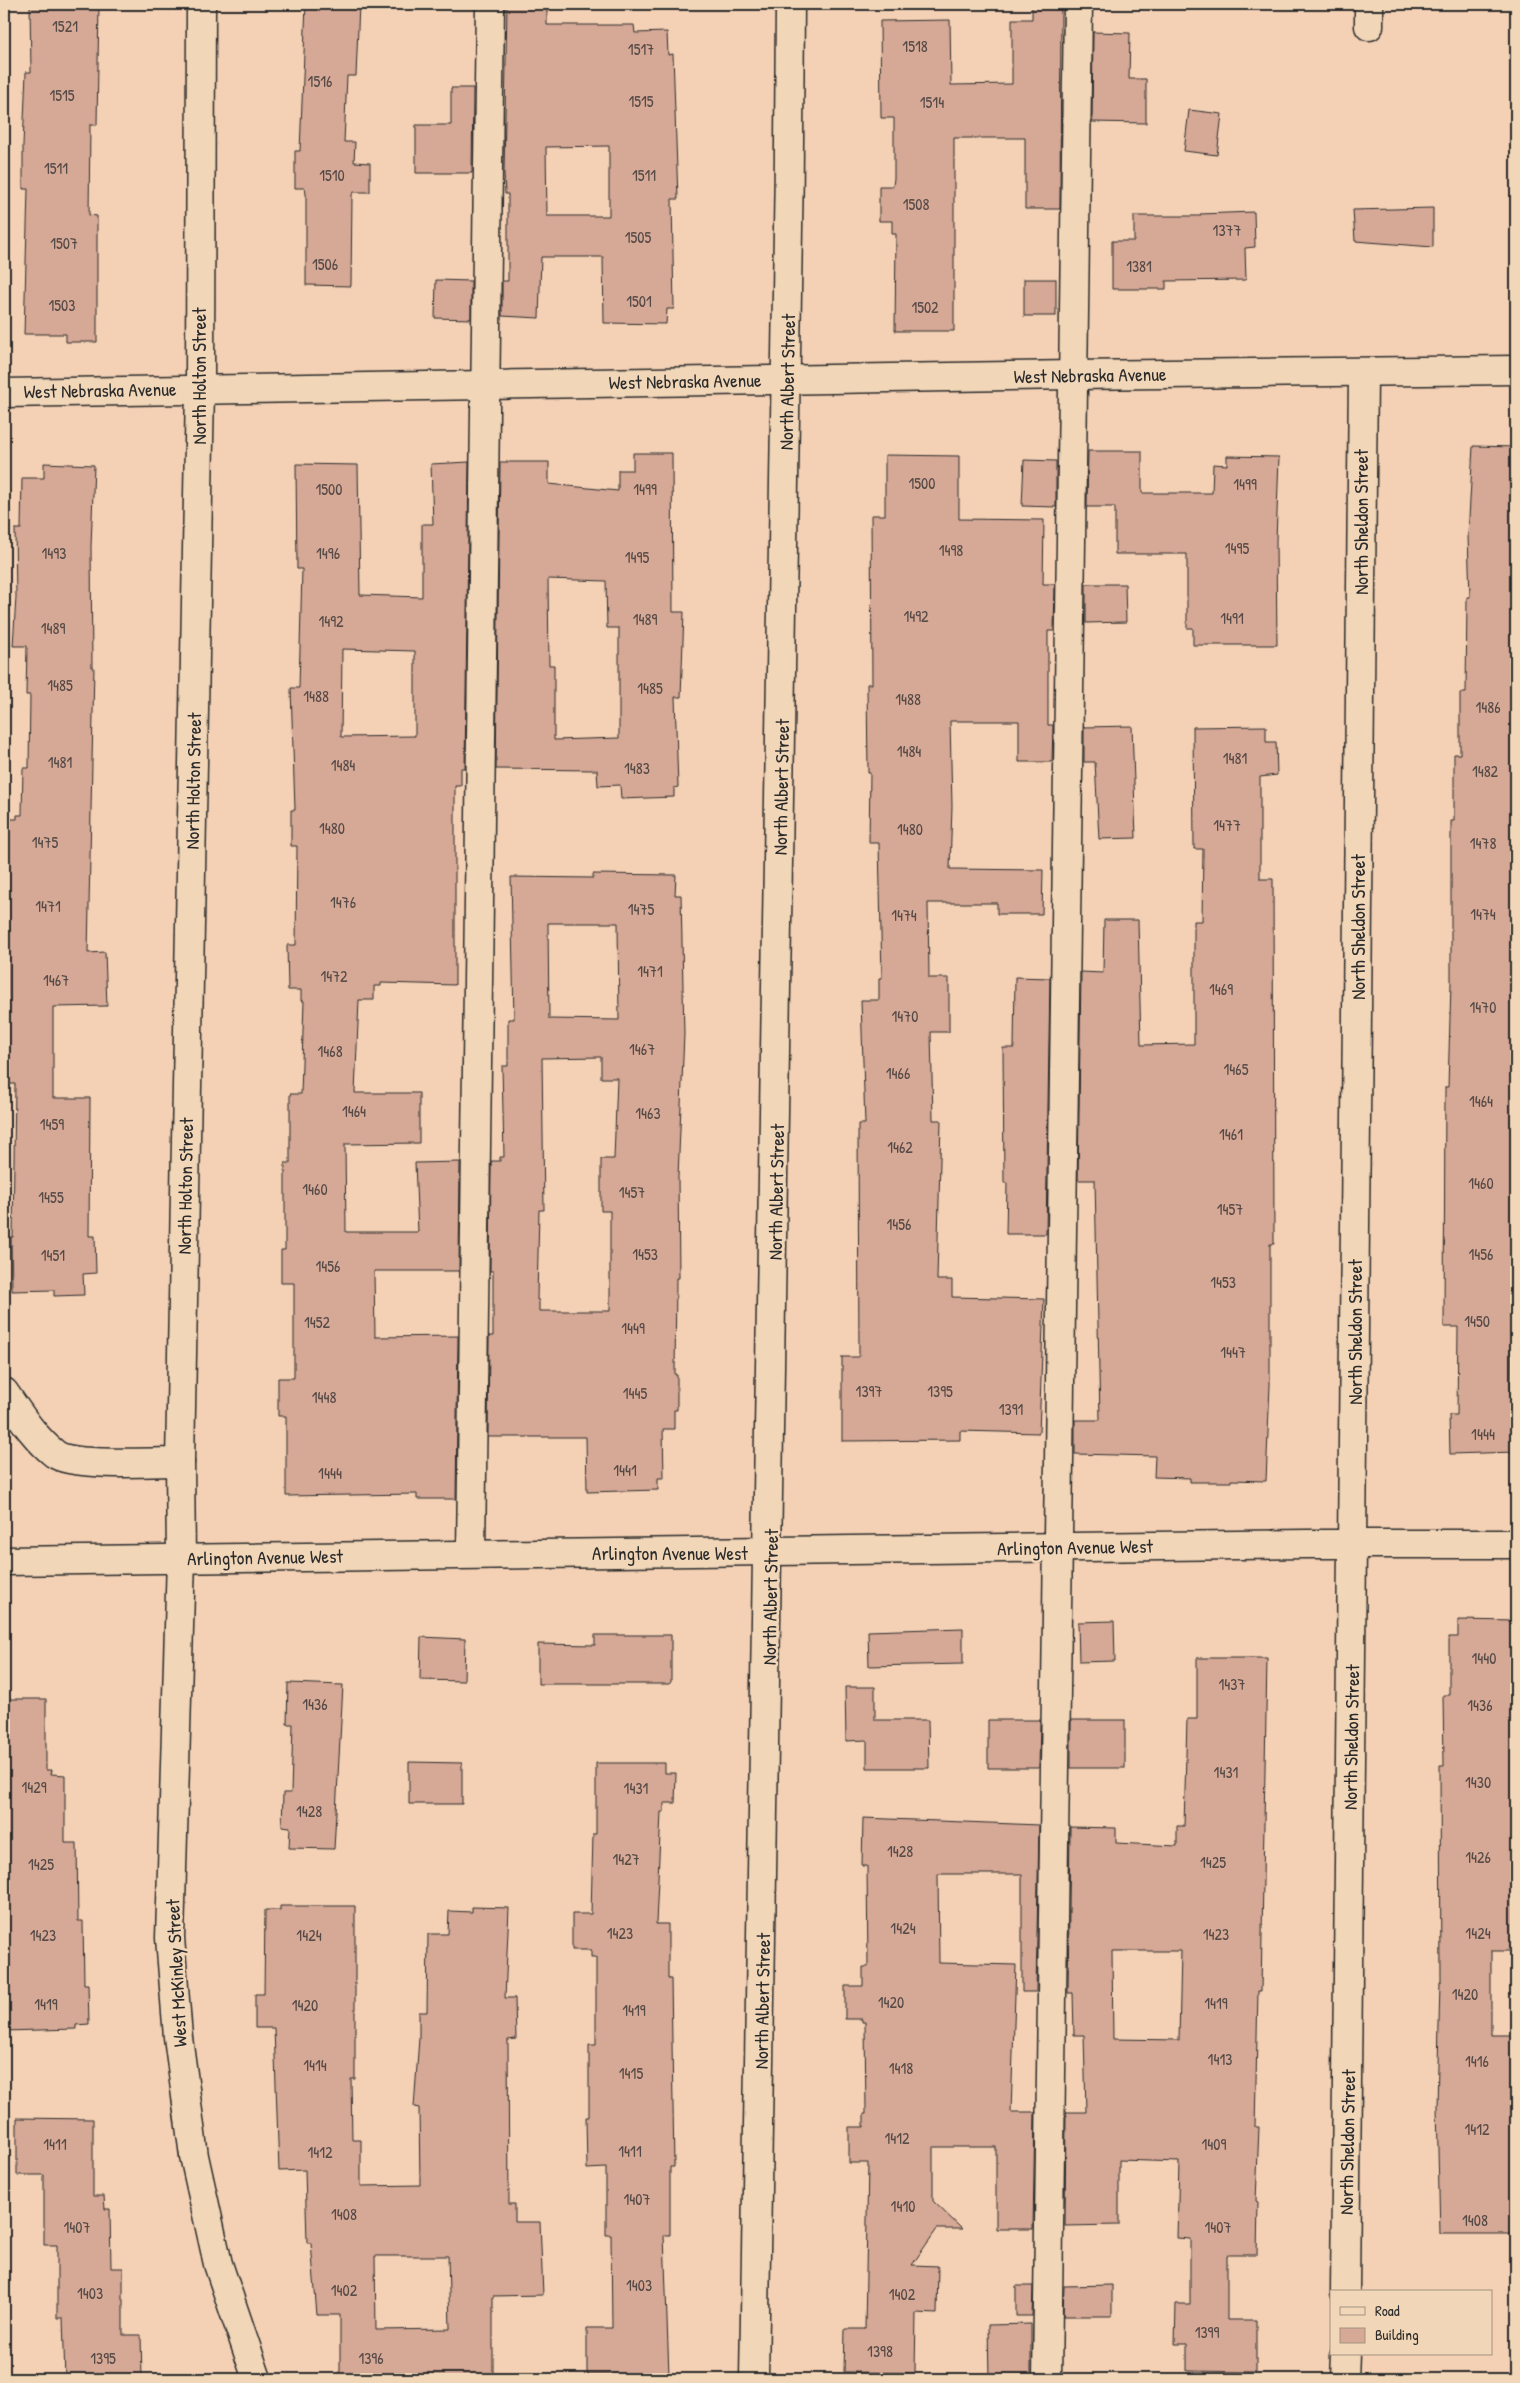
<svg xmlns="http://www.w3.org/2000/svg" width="1520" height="2383" font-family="'Patrick Hand',sans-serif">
  <rect width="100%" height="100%" fill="#f4d1b5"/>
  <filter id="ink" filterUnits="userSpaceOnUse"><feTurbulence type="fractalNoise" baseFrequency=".02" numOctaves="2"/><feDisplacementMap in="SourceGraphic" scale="10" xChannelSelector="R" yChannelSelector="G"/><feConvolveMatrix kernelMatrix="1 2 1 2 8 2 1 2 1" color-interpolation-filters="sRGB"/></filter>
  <g filter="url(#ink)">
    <g fill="#d6a896" stroke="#2b2b2b" fill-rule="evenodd">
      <polygon points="30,4 99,4 97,125 90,125 89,215 97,216 97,342 66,342 66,334 24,334 28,189 23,189 23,145 26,72 31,72"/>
      <polygon points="306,4 359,4 356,76 347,76 344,142 355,142 354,162 370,163 370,192 354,192 352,195 351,286 306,285 306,194 305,188 295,188 295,151 300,151"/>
      <path d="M 507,4 L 547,4 L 547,25 L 634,25 L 635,33 L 667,32 L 668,55 L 673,54 L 678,199 L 672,199 L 674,309 L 667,309 L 666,324 L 604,323 L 603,257 L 541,257 L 539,318 L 502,316 L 502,281 L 508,281 L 508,194 L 505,194 L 504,173 ZM 609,146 L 609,216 L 547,216 L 546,147 Z"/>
      <polygon points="1032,4 1061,4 1060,209 1025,209 1025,138 954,138 954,331 895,331 896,234 892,234 892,221 879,221 879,186 893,186 894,178 894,118 881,118 880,21 950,20 951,85 1012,84 1012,19 1032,19"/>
      <polygon points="1093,32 1130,33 1129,79 1146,79 1146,123 1092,122"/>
      <polygon points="451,88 473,88 472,173 416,173 416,125 451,125"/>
      <polygon points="1189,110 1222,114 1217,155 1184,151"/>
      <polygon points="1433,208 1433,247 1355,241 1353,210"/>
      <polygon points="1254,212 1255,247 1245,248 1246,280 1166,281 1166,289 1112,289 1112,241 1134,241 1134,216 1200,216 1200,214"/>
      <rect x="1024" y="279" width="32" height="37"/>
      <polygon points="436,280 471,281 471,319 435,318"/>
      <polygon points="1473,446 1516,447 1516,1282 1512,1282 1511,1398 1516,1397 1516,1452 1450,1454 1449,1415 1457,1415 1458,1327 1444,1327 1445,1087 1448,1087 1451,983 1451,821 1454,821 1454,754 1460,754 1460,693 1466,693 1467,597 1470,597 1468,536"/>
      <polygon points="1088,451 1142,451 1142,493 1212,493 1213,464 1227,465 1227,456 1279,457 1276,541 1277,645 1193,645 1193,628 1187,628 1187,554 1115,554 1115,507 1087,507"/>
      <path d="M 633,453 L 672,453 L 673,612 L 684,612 L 681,697 L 675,697 L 678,787 L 674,788 L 674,797 L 621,799 L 620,785 L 598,786 L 597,770 L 496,769 L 500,462 L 549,462 L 549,484 L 618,491 L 618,470 L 633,470 ZM 548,579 L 606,581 L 607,628 L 619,628 L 619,738 L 554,740 L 554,665 L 549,665 Z"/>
      <polygon points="885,455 959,456 959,519 1044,520 1043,584 1055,584 1054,631 1048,631 1048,725 1053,725 1052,762 1019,762 1019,721 950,721 952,806 950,869 1043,870 1042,914 997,914 997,903 928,903 929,978 949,978 949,1032 931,1032 933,1120 941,1120 937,1280 952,1280 952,1297 1044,1299 1039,1433 960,1431 960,1440 842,1441 842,1357 859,1357 858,1124 865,1124 861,1000 879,1000 879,978 882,978 879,843 869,843 870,773 868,773 867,684 872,684 871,515 885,515"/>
      <polygon points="1024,460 1056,461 1056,507 1022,506"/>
      <path d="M 469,462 L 465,768 L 461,768 L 461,786 L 455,786 L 455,985 L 381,983 L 381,986 L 374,986 L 374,1000 L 359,1000 L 355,1093 L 419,1093 L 419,1143 L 345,1144 L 346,1232 L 418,1232 L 415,1163 L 460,1162 L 459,1271 L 374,1271 L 375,1337 L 458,1336 L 456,1499 L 417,1499 L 417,1494 L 286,1496 L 286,1416 L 278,1416 L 278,1378 L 294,1378 L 294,1283 L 281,1283 L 281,1250 L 285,1250 L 285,1163 L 290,1163 L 290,1094 L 301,1094 L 304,1001 L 301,1001 L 301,990 L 288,990 L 287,945 L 296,945 L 297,846 L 291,846 L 291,810 L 295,810 L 291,688 L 299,688 L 302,569 L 297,569 L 296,464 L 358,465 L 360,595 L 422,597 L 422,524 L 433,524 L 431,464 ZM 342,649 L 415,651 L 415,736 L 341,737 Z"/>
      <polygon points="44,463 94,465 91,547 92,667 94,667 88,953 105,952 107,1006 53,1007 53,1098 90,1098 89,1236 95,1236 96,1273 83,1274 84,1295 54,1296 54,1290 12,1291 11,1237 13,1237 15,1084 4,1084 4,1029 7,1029 7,819 17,819 17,815 22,815 23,768 29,768 30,695 26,695 27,646 13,646 16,597 15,529 21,529 22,478 44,478"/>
      <polygon points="1086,584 1125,584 1126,622 1086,623"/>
      <polygon points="1132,726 1136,838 1099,839 1095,762 1084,762 1084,727"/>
      <polygon points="1266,726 1266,742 1276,742 1277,775 1260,777 1260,879 1273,879 1274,1244 1270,1244 1270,1385 1266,1481 1231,1480 1231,1482 1190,1482 1190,1478 1154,1477 1155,1456 1075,1454 1075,1420 1100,1420 1095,1180 1078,1180 1081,972 1103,973 1104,920 1138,920 1141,1045 1194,1044 1194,921 1202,921 1203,849 1194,849 1193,727"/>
      <path d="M 593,874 L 676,875 L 675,895 L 681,895 L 684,1034 L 678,1177 L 679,1278 L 676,1278 L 675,1375 L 677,1375 L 677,1410 L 674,1410 L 674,1429 L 663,1429 L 664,1478 L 658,1478 L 658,1490 L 587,1492 L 586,1437 L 488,1437 L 489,1336 L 493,1336 L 493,1271 L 490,1271 L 491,1161 L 500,1161 L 500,1157 L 504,1157 L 502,1066 L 508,1066 L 508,1019 L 514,1019 L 511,877 L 593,878 ZM 548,923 L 618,923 L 619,1020 L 549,1019 ZM 601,1057 L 601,1078 L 617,1078 L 614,1159 L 601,1159 L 601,1211 L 610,1211 L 610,1311 L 539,1311 L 539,1300 L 537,1300 L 539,1210 L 544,1210 L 542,1058 Z"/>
      <polygon points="1015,977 1050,978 1046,1234 1006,1234 1007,1183 1004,1183 1003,1048 1014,1048"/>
      <polygon points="1458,1620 1516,1621 1516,1951 1491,1951 1491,2035 1516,2035 1516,2234 1440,2234 1437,2107 1440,1983 1441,1983 1440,1765 1444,1765 1443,1695 1449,1695 1449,1637 1458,1637"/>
      <polygon points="1114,1621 1115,1661 1079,1662 1078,1622"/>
      <polygon points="963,1628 963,1664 869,1666 868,1631"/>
      <polygon points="595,1635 671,1635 671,1682 669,1684 538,1684 538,1644 595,1645"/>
      <polygon points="421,1637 465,1639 464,1681 420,1680"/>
      <path d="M 1197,1658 L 1267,1658 L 1261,1991 L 1258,1991 L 1255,2127 L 1259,2127 L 1256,2201 L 1258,2202 L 1257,2255 L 1227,2255 L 1227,2320 L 1256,2320 L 1256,2372 L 1187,2371 L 1187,2344 L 1175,2344 L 1176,2304 L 1190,2304 L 1190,2239 L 1177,2238 L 1179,2162 L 1119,2160 L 1119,2225 L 1065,2226 L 1066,2112 L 1086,2112 L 1084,2035 L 1074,2035 L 1073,1993 L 1068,1993 L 1070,1827 L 1116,1828 L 1116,1843 L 1177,1846 L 1177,1826 L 1184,1826 L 1187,1719 L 1197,1719 ZM 1112,1951 L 1181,1951 L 1179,2040 L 1113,2039 Z"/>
      <polygon points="288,1683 343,1685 334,1849 289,1848 290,1827 282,1826 283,1793 291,1793 293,1724 287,1724"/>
      <polygon points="845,1687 875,1687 875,1720 928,1720 929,1768 867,1768 867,1740 846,1741"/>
      <polygon points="4,1699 46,1699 46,1770 52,1770 51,1774 65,1775 65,1843 77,1843 78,1921 83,1921 84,1984 88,1984 89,2024 76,2025 76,2029 4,2031"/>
      <polygon points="988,1720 1040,1720 1039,1768 988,1768"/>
      <rect x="1071" y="1720" width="54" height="48"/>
      <polygon points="409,1762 462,1763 462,1804 409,1804"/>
      <polygon points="596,1763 665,1763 665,1773 676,1773 675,1803 664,1803 664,1812 661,1812 656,1924 668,1924 668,1979 671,1979 674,2167 670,2167 670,2235 664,2235 669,2375 587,2375 587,2328 612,2328 611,2235 606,2235 606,2168 587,2169 586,2117 589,2117 589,2045 596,2045 596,1957 591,1957 591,1950 572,1950 572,1914 591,1914 593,1834 596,1834"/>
      <polygon points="863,1818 1039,1825 1036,1992 1022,1992 1022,1874 938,1874 939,1963 1016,1965 1011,2112 1035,2112 1033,2229 996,2229 996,2147 933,2147 933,2201 962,2229 937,2229 912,2265 938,2266 937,2314 916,2313 915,2373 844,2372 845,2329 865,2329 868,2163 849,2163 849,2127 864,2127 864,2114 866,2114 865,2022 862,2022 862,2019 845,2019 845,1986 863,1986 863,1967 868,1967 867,1866 862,1866"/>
      <path d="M 280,1906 L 355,1906 L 355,2079 L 351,2079 L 352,2140 L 361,2140 L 361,2186 L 420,2185 L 419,2108 L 414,2107 L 419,2038 L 419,2012 L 427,2012 L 428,1934 L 448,1934 L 449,1911 L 472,1912 L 472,1907 L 509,1908 L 505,1998 L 515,1998 L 516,2039 L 508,2040 L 509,2204 L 515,2204 L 515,2222 L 540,2222 L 543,2295 L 493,2296 L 493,2379 L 352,2379 L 351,2375 L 340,2375 L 340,2315 L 317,2315 L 311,2243 L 307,2243 L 305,2170 L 279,2171 L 274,2028 L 255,2028 L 255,1994 L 264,1994 L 265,1910 L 280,1910 ZM 375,2256 L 448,2256 L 450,2329 L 376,2330 Z"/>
      <polygon points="17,2118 93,2119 93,2196 104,2196 105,2209 110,2209 111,2268 123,2268 123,2335 141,2335 142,2379 65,2379 63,2318 57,2318 57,2245 44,2245 44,2175 17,2175"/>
      <polygon points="1112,2285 1112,2316 1063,2316 1064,2286"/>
      <polygon points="1016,2286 1033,2286 1032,2316 1016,2316"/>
      <polygon points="1031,2324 1031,2379 989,2379 988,2325"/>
    </g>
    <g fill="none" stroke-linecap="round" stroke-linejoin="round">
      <defs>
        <g id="minor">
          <polyline points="201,4 200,388 180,1462 181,1558 170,1938 178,2037 194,2156 218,2264 257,2379"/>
          <polyline points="1369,26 1369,4"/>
          <polyline points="4,393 1073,375 1516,370"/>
          <path d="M 4,1392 C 19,1413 34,1438 55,1454 C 73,1467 155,1462 180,1462"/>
          <polyline points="471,1554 490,4"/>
          <polyline points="4,1561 1307,1544 1516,1544"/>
          <polyline points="1345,2292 1363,373"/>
          <path d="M 754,2379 C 770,1588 785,796 790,4"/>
          <polyline points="1047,2379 1078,4"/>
          <polyline points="1344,2379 1345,2354"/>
        </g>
      </defs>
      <use href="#minor" stroke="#2b2b2b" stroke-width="31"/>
      <use href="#minor" stroke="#f1d6b8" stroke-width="28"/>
    </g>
  </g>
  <g text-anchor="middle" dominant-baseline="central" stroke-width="5" stroke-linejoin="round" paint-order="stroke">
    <g font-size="16" fill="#564a46">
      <text x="65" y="26">1521</text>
      <text x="915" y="46">1518</text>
      <text x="641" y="49">1517</text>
      <text x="320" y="81">1516</text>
      <text x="62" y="95">1515</text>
      <text x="641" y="101">1515</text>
      <text x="932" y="102">1514</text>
      <text x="56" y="168">1511</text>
      <text x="332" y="175">1510</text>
      <text x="644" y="175">1511</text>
      <text x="916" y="204">1508</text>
      <text x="1227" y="230">1377</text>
      <text x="638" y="237">1505</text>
      <text x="64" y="243">1507</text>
      <text x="325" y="264">1506</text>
      <text x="1139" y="266">1381</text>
      <text x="639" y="301">1501</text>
      <text x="62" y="305">1503</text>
      <text x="925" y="307">1502</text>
      <text x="922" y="483">1500</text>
      <text x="1245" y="484">1499</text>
      <text x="329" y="489">1500</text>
      <text x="645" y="489">1499</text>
      <text x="1237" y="548">1495</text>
      <text x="951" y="550">1498</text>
      <text x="54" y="553">1493</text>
      <text x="328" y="553">1496</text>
      <text x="637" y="557">1495</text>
      <text x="916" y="616">1492</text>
      <text x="1232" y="618">1491</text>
      <text x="645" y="619">1489</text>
      <text x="331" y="621">1492</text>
      <text x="53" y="628">1489</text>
      <text x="60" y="685">1485</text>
      <text x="650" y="688">1485</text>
      <text x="316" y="696">1488</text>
      <text x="908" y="699">1488</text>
      <text x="1488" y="707">1486</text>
      <text x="909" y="751">1484</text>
      <text x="1235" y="758">1481</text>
      <text x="60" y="762">1481</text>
      <text x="343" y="765">1484</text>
      <text x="637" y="768">1483</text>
      <text x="1485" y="771">1482</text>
      <text x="1227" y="825">1477</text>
      <text x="332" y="828">1480</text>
      <text x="910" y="829">1480</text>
      <text x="45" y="842">1475</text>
      <text x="1483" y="843">1478</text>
      <text x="343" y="902">1476</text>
      <text x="48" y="906">1471</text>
      <text x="641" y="909">1475</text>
      <text x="1483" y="914">1474</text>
      <text x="904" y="915">1474</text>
      <text x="650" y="971">1471</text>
      <text x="334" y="976">1472</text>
      <text x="56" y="980">1467</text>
      <text x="1221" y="989">1469</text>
      <text x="1483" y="1007">1470</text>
      <text x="905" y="1016">1470</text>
      <text x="642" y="1049">1467</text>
      <text x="330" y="1051">1468</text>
      <text x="1236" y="1069">1465</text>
      <text x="898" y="1073">1466</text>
      <text x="1481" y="1101">1464</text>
      <text x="354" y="1111">1464</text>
      <text x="648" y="1113">1463</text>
      <text x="52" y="1124">1459</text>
      <text x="1231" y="1134">1461</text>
      <text x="900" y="1147">1462</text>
      <text x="1481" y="1183">1460</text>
      <text x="315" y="1189">1460</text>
      <text x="632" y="1192">1457</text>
      <text x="51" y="1197">1455</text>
      <text x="1230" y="1209">1457</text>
      <text x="899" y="1224">1456</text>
      <text x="645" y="1254">1453</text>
      <text x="1481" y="1254">1456</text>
      <text x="53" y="1255">1451</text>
      <text x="328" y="1266">1456</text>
      <text x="1223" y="1282">1453</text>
      <text x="1477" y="1321">1450</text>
      <text x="317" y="1322">1452</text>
      <text x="633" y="1328">1449</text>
      <text x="1233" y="1352">1447</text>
      <text x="869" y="1391">1397</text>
      <text x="940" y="1391">1395</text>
      <text x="635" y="1393">1445</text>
      <text x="324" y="1397">1448</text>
      <text x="1011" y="1409">1391</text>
      <text x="1483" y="1434">1444</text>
      <text x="625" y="1470">1441</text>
      <text x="330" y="1473">1444</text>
      <text x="1484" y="1658">1440</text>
      <text x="1232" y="1684">1437</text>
      <text x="315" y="1704">1436</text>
      <text x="1480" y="1705">1436</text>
      <text x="1226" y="1772">1431</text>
      <text x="1478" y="1782">1430</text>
      <text x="34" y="1787">1429</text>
      <text x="636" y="1788">1431</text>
      <text x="309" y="1811">1428</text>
      <text x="900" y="1851">1428</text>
      <text x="1478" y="1857">1426</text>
      <text x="626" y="1859">1427</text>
      <text x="1213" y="1862">1425</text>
      <text x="41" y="1864">1425</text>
      <text x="903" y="1928">1424</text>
      <text x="620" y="1933">1423</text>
      <text x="1478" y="1933">1424</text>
      <text x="1216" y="1934">1423</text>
      <text x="43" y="1935">1423</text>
      <text x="309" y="1935">1424</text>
      <text x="1465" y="1994">1420</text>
      <text x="891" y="2002">1420</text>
      <text x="1216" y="2003">1419</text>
      <text x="46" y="2004">1419</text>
      <text x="305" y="2005">1420</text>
      <text x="634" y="2010">1419</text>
      <text x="1220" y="2059">1413</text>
      <text x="1477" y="2061">1416</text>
      <text x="315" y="2065">1414</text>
      <text x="901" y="2068">1418</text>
      <text x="631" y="2073">1415</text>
      <text x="1477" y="2129">1412</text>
      <text x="897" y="2138">1412</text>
      <text x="55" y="2144">1411</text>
      <text x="1214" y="2144">1409</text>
      <text x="630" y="2151">1411</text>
      <text x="320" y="2152">1412</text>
      <text x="637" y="2199">1407</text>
      <text x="903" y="2206">1410</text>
      <text x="344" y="2214">1408</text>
      <text x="1475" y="2220">1408</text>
      <text x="77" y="2227">1407</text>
      <text x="1218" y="2227">1407</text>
      <text x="639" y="2285">1403</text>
      <text x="344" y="2290">1402</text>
      <text x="90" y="2293">1403</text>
      <text x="902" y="2294">1402</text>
      <text x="1207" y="2332">1399</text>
      <text x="880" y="2351">1398</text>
      <text x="103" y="2358">1395</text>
      <text x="371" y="2358">1396</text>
    </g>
    <g font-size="19" fill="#2b2b2b" stroke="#f1d6b8">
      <text transform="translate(1090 375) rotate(-1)">West Nebraska Avenue</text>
      <text transform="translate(199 376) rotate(-90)">North Holton Street</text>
      <text transform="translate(685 381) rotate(-1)">West Nebraska Avenue</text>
      <text transform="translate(787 382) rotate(-89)">North Albert Street</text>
      <text transform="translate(100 390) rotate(-1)">West Nebraska Avenue</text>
      <text transform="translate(1361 522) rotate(-90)">North Sheldon Street</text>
      <text transform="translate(193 781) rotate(-89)">North Holton Street</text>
      <text transform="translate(781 787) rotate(-89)">North Albert Street</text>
      <text transform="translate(1358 927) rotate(-90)">North Sheldon Street</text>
      <text transform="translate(185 1186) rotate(-89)">North Holton Street</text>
      <text transform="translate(776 1192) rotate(-89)">North Albert Street</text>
      <text transform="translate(1355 1332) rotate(-90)">North Sheldon Street</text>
      <text transform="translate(1075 1547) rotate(-1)">Arlington Avenue West</text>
      <text x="670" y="1553">Arlington Avenue West</text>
      <text transform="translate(265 1557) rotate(-1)">Arlington Avenue West</text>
      <text transform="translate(770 1597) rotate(-89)">North Albert Street</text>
      <text transform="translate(1351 1737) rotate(-89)">North Sheldon Street</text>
      <text transform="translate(176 1973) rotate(-93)">West McKinley Street</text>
      <text transform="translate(762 2001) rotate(-89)">North Albert Street</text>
      <text transform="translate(1347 2142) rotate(-89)">North Sheldon Street</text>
    </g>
  </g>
  <rect width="1520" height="2383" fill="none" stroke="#f1d6b8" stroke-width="20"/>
  <rect x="10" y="10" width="1500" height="2363" fill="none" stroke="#2b2b2b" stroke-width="2" filter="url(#ink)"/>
  <rect x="1330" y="2290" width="162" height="65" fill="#f1d6b8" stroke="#a29280"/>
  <rect x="1340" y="2307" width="25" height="8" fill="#f1d6b8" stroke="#a29280"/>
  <text x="1375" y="2316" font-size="15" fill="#2b2b2b">Road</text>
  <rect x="1340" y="2328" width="25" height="15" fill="#d6a896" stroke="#a29280"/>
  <text x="1375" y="2340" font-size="15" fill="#2b2b2b">Building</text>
</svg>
